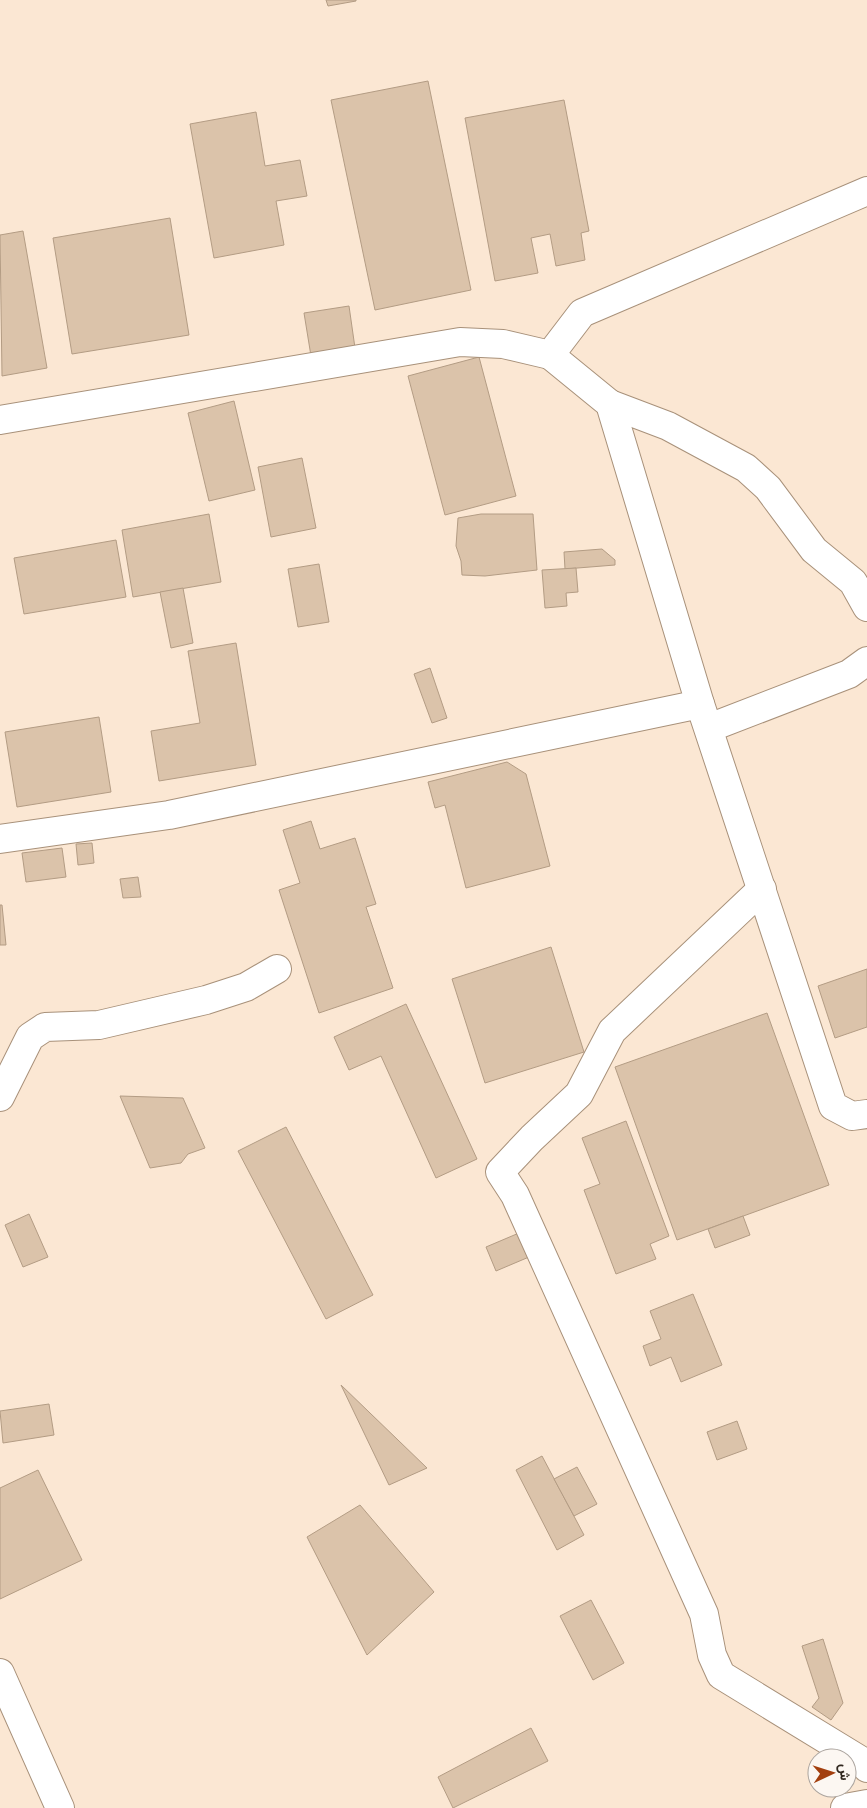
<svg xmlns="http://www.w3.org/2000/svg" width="867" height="1808" font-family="'Fira Sans Condensed',Vazirmatn,sans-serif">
  <rect width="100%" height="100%" fill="#fbe7d3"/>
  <g fill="#dbc3aa" stroke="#b39c84">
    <polygon points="326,0 356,0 356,1 328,6"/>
    <polygon points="428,81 471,290 375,310 331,100"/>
    <polygon points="564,100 589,231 581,233 585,260 556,266 550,234 531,238 538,273 495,281 465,118"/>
    <polygon points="256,112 265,166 300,160 307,196 276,201 284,245 214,258 190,124"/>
    <polygon points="170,218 189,335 72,354 53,238"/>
    <polygon points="23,231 47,368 2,376 0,235"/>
    <polygon points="349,306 355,348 311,356 304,313"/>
    <polygon points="479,357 516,496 445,515 408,376"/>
    <polygon points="234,401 255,490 209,501 188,413"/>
    <polygon points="302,458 316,528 271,537 258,467"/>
    <polygon points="209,514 221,582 133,597 122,530"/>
    <polygon points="481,514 533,514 537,570 485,576 462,575 461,561 456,546 458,518"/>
    <polygon points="116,540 126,597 24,614 14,558"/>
    <polygon points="602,549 615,560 615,565 565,569 564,552"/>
    <polygon points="319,564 329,622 298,627 288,569"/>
    <polygon points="576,568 578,592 566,593 567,606 545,608 542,570"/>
    <polygon points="183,588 193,643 171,648 160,592"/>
    <polygon points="236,643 256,765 159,781 151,731 200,723 188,651"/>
    <polygon points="430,668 447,718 432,723 414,674"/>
    <polygon points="99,717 111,792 17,807 5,732"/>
    <polygon points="507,762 526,774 550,866 466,888 445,805 435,808 428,782"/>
    <polygon points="311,821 320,849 355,838 376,904 366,907 393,988 319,1013 279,890 300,883 283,830"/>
    <polygon points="92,843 94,863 78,865 76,844"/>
    <polygon points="62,848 66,877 26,882 22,853"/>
    <polygon points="138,877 141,897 123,898 120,879"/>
    <polygon points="0,905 2,905 6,945 0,945"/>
    <polygon points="551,947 584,1052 485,1083 452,979"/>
    <polygon points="867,969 867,1027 835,1038 818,986"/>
    <polygon points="406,1004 477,1159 436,1178 381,1056 349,1070 334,1037"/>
    <polygon points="767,1013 829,1185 677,1240 615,1067"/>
    <polygon points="120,1096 183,1098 205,1148 188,1154 181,1163 150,1168"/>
    <polygon points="626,1121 669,1236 650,1244 656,1259 616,1274 584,1190 600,1184 582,1138"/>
    <polygon points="286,1127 373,1295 326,1319 238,1151"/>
    <polygon points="29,1214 48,1257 23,1267 5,1225"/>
    <polygon points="743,1216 750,1235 715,1248 708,1229"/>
    <polygon points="519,1233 529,1257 496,1271 486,1247"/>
    <polygon points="693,1294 722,1365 681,1382 671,1357 650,1366 643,1346 661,1339 650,1311"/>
    <polygon points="341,1385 427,1468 389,1485"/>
    <polygon points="49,1404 54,1435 3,1443 0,1411"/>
    <polygon points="737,1421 747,1449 717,1460 707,1432"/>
    <polygon points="542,1456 584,1535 557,1550 516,1470"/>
    <polygon points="577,1467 597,1504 574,1516 554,1479"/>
    <polygon points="38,1470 82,1560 0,1599 0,1488"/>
    <polygon points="360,1505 434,1592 367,1655 307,1537"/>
    <polygon points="591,1600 624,1663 593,1680 560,1616"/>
    <polygon points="823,1639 843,1703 831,1720 812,1707 819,1698 802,1646"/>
    <polygon points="531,1728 548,1761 453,1808 438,1777"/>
  </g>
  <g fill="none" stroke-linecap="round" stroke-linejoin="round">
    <defs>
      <g id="minor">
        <polyline points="550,355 610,404 700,704 833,1106 852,1116 867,1114"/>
        <polyline points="610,404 668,426 746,468 768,488 814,550 853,582 867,607"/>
        <polyline points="0,420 460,342 503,344 550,355 582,313 867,191"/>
        <polyline points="709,728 849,674 867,661"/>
        <polyline points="0,839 169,815 700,704"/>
        <polyline points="762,889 612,1031 579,1094 532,1138 500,1172 515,1195 704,1614 712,1655 721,1675 865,1763 867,1768"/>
        <polyline points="0,1097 30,1037 45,1027 99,1025 206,1000 246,987 277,969"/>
        <polyline points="0,1673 60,1808"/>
        <polyline points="845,1808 867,1804"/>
      </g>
    </defs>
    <use href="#minor" stroke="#a8917a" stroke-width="30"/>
    <use href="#minor" stroke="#fff" stroke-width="28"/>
  </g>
  <g transform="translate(832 1773) rotate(86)"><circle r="24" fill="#fcf7f2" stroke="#aba49e"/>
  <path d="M0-4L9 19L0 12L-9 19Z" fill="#a33f0e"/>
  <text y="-8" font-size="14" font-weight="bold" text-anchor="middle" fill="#31281f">ش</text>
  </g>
</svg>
